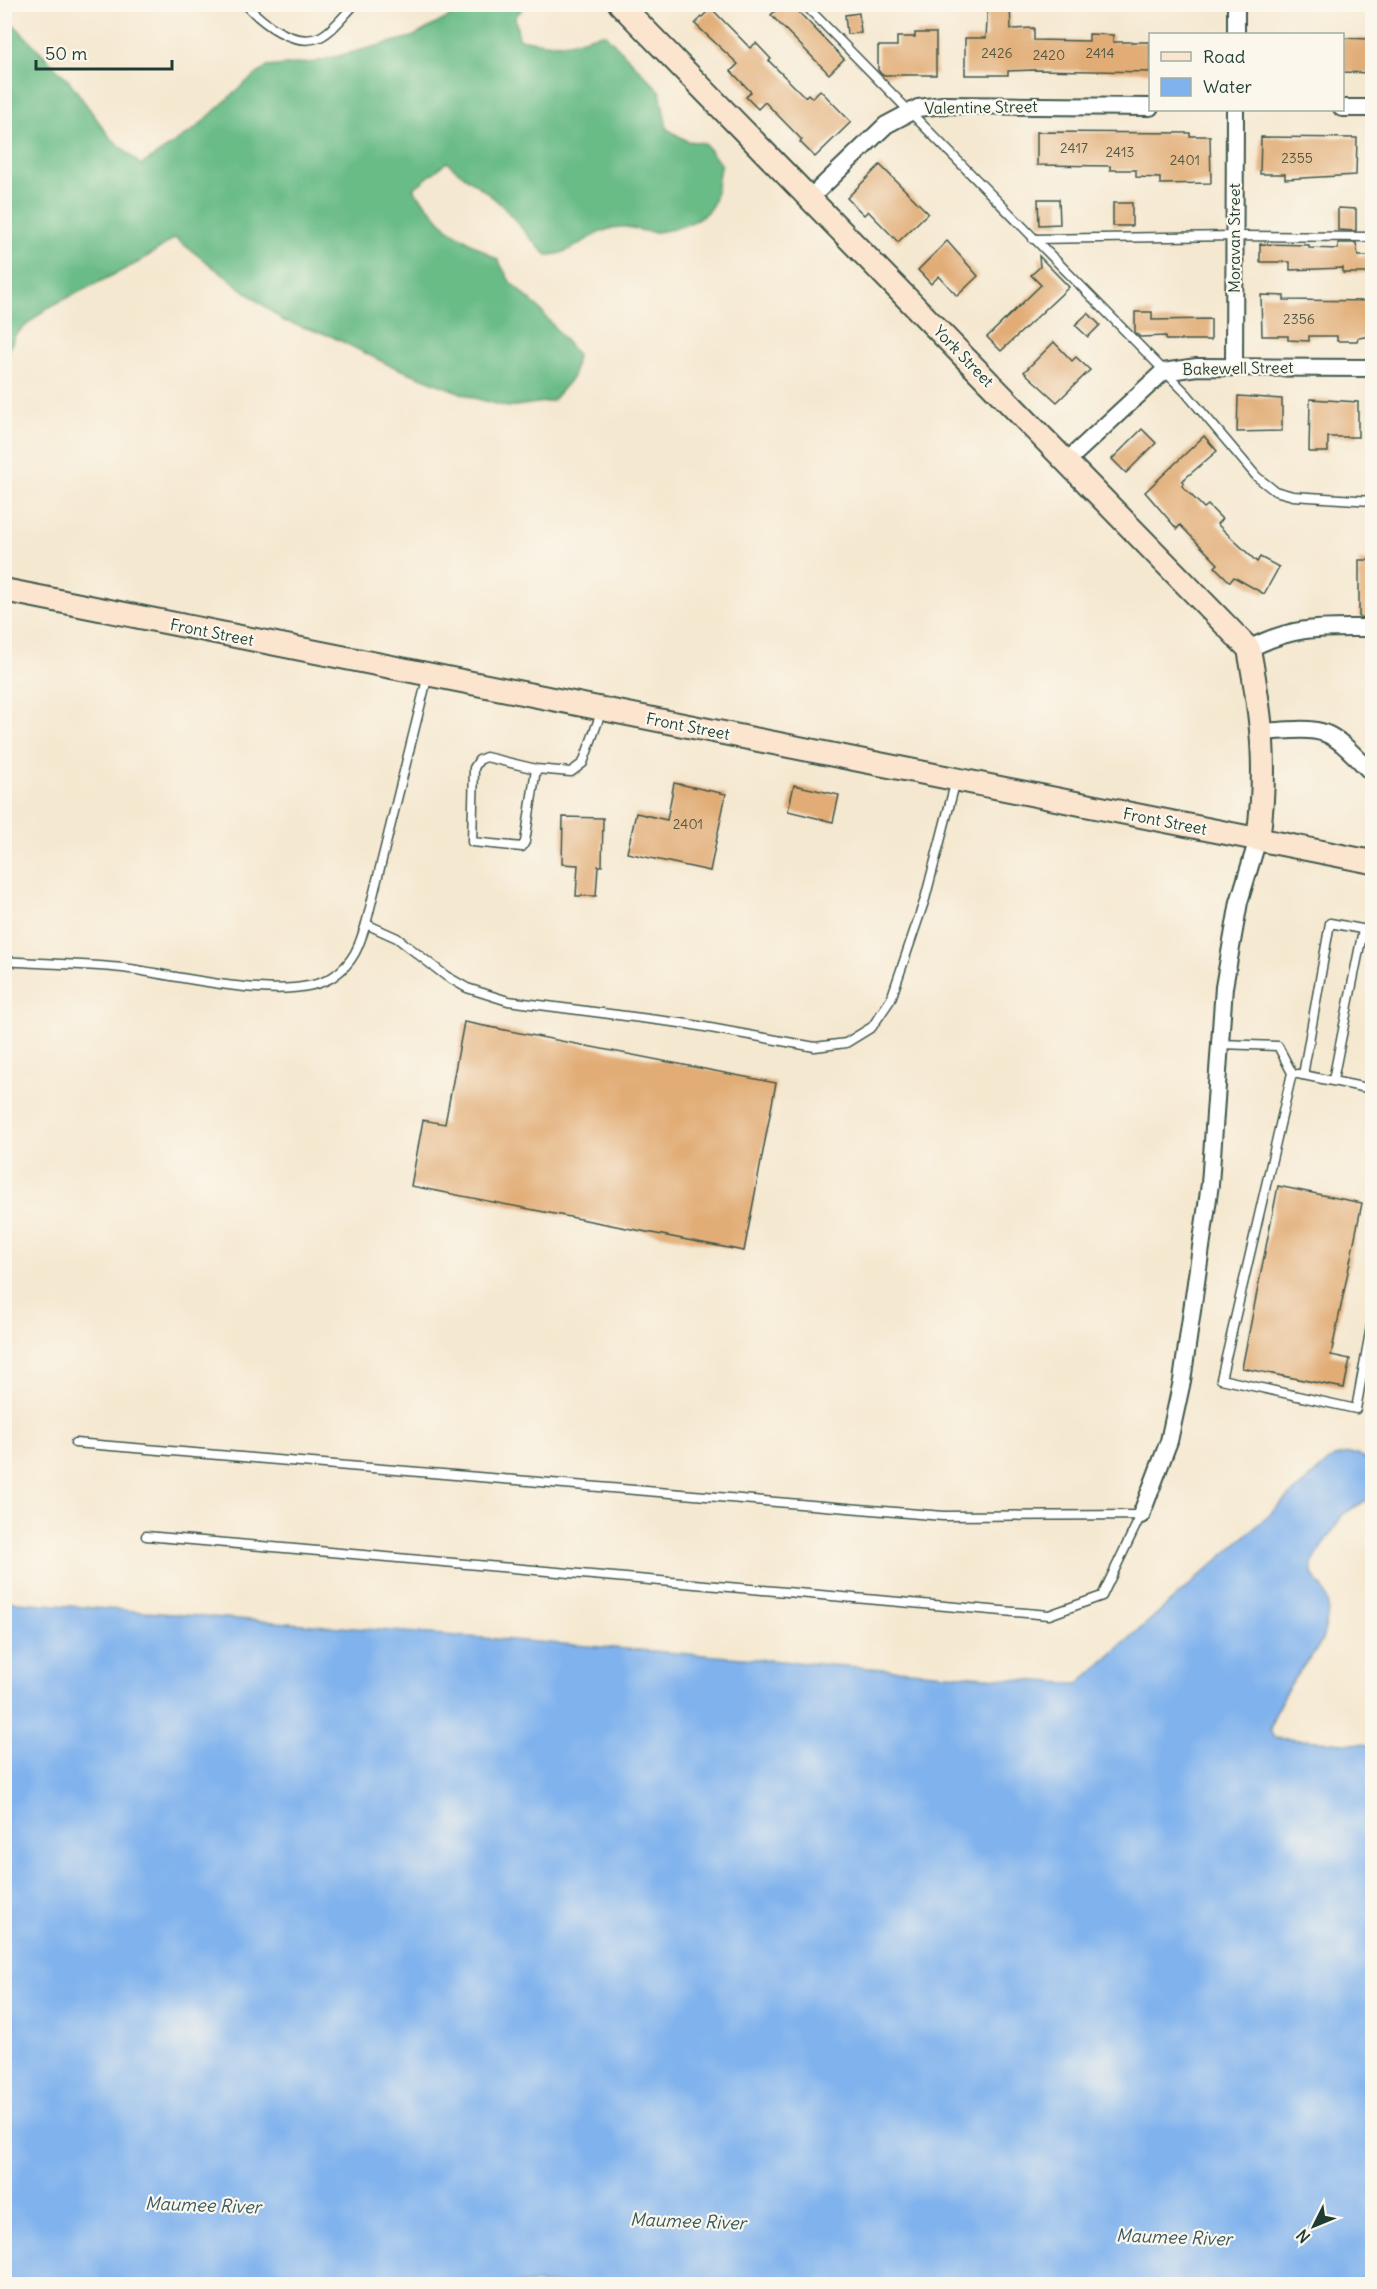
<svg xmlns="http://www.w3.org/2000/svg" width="1377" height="2289" font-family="Delius,sans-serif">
  <rect width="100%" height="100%" fill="#fbf7ec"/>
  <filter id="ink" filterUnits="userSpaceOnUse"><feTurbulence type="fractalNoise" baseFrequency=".0167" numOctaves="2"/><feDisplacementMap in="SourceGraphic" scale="12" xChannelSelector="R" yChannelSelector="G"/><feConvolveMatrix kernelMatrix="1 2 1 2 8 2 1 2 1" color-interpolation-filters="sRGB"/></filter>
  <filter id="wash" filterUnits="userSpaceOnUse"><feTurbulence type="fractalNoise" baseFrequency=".008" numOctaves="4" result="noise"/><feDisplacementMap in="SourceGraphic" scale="24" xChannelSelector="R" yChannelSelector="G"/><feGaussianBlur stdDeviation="1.35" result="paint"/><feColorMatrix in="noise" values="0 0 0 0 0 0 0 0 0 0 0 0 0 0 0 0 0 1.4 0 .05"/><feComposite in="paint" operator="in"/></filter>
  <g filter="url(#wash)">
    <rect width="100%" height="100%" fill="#f5e8d0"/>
    <path fill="#6bbc87" stroke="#457c5e" stroke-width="1.5" d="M 471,5 L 526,5 L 515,17 L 519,39 C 536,42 554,46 572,42 C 584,39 593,35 605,34 L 660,91 L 667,129 L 687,141 L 704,143 L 721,165 C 717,176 718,189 714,201 C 707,221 675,230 655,232 C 643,233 630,225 619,227 C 590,230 575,255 547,255 C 528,239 515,217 496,200 C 480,186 462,176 447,162 L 413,189 L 447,228 L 498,260 L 511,283 L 538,307 L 577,355 L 573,377 L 552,401 L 508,407 L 474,398 L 387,364 L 331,336 L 284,321 L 175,238 L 139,262 L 47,308 L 15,335 L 5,359 L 5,21 L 13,24 L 69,81 L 109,136 L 141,165 L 195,129 L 245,83 L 267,67 L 315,62 L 412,37 Z"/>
    <path fill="#80b2ed" stroke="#507890" stroke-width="1.5" d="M 1348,1454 L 1358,1454 L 1372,1464 L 1372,1497 L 1343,1514 L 1313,1562 C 1307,1578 1322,1582 1326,1595 C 1330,1606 1327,1621 1324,1632 C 1321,1649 1303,1665 1294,1679 C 1284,1694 1274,1713 1270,1730 L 1274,1738 L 1372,1745 L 1372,2284 L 5,2284 L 5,1601 L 1078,1684 L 1334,1457 Z"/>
    <g id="blocks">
      <g fill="#e1ac75">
        <polygon points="782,4 791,4 844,59 829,74 771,15"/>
        <polygon points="988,4 1010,4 1011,29 1034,28 1034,40 1089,41 1089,34 1113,35 1113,42 1150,42 1150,72 1034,70 1008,71 1008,75 965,75 965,38 986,38"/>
        <polygon points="711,8 750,48 756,43 771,59 769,61 805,97 808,94 812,98 820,90 851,122 815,157 800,142 802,140 765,102 758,109 746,97 751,92 731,71 738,64 695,24"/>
        <polygon points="859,13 861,33 847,34 845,15"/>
        <polygon points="915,33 936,33 936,75 882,75 878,70 878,46 897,46 897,37 915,37"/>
        <polygon points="1342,38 1372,39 1372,73 1342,72"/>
        <polygon points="1037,132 1190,133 1190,136 1210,136 1211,183 1160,184 1160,178 1136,177 1136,170 1110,170 1110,166 1037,165"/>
        <polygon points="1261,137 1357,138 1356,175 1285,179 1285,174 1260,174"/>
        <polygon points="880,165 928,213 898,242 868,211 864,215 847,198"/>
        <polygon points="1038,199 1059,199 1060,224 1039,225"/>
        <rect x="1113" y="203" width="19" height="23"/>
        <polygon points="1338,208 1356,209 1356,231 1338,230"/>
        <polygon points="947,241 978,276 957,296 939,276 931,284 918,270"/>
        <polygon points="1338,243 1356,243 1358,256 1372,256 1372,273 1343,273 1343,268 1290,270 1290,262 1260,262 1260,244 1309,245 1309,248 1338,249"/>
        <polygon points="1039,256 1069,287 1001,351 987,337 1041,285 1031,275 1040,267"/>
        <polygon points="1261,295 1284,296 1284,300 1372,301 1372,336 1358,338 1357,341 1337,341 1337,336 1309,336 1309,341 1288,340 1288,336 1262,336"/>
        <polygon points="1135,312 1152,312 1152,320 1211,319 1211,340 1166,340 1166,336 1140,337 1135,332"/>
        <polygon points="1088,313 1100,325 1088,337 1075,325"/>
        <polygon points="1054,342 1072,361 1076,357 1090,370 1057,402 1024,372"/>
        <polygon points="1238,396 1282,399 1282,431 1237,432"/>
        <polygon points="1310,399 1358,402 1358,437 1328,437 1328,452 1309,452"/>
        <polygon points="1142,429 1156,443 1126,473 1112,459"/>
        <polygon points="1204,436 1217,451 1182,481 1184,483 1182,486 1204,508 1208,505 1222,519 1217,524 1257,562 1260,557 1279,567 1264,594 1234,577 1230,582 1215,567 1218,564 1180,525 1177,529 1145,492"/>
        <polygon points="1359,560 1372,560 1372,618 1359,617"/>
        <polygon points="674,783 726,794 710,871 627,853 636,813 667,820"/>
        <polygon points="794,785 839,795 833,822 788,811"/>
        <polygon points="563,817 603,818 602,866 598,866 596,896 576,896 578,865 562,864"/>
        <polygon points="464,1022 776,1083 744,1251 411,1186 423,1120 445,1124"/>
        <polygon points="1278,1186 1362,1203 1331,1355 1350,1359 1344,1388 1242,1368"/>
      </g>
    </g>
  </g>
  <g filter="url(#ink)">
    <use href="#blocks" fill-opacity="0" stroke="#3f574b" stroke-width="1.5"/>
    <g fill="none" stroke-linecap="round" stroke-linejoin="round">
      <defs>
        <g id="lane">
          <path d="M 245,4 C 262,22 293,48 320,37 C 333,31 345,14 355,4"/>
          <polyline points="804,4 1186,393 1257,477 1275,491 1293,496 1372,501"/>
          <polyline points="1033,239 1234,236 1372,237"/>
          <polyline points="536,769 525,842 522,847 472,842 474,768 479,760 486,757 536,769 571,772 583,763 602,710"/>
          <polyline points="366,924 397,938 446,976 467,988 508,1001 688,1024 815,1047 846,1043 872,1027 891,999 925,899 956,780"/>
          <path d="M 4,961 C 44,964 84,964 123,968 C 173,974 291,1006 334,976 C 354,962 359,946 366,924 L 428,675"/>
          <polyline points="1220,1044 1278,1046 1292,1073 1221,1379 1356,1409 1372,1321"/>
          <polyline points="1298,1074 1372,1089"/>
          <polyline points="1303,1075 1330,923 1372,931"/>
          <polyline points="1333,1080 1363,930"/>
          <polyline points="1369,1088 1372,1070"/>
          <polyline points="75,1443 943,1516 1141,1515 1102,1596 1049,1615 146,1536"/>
        </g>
        <g id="street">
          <polyline points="1236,34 1236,4"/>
          <polyline points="1342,108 1372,108"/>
          <polyline points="810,198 886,125 918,108 943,105 1150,107"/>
          <polyline points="1234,367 1235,110"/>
          <polyline points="1067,461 1163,372 1197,367 1372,368"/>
          <path d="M 1249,649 C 1294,625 1323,628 1372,628"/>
          <path d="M 1262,732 C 1328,727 1326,726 1372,773"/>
          <polyline points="1141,1515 1169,1441 1182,1381 1210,1184 1224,987 1239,902 1258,839"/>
        </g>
        <g id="secondary">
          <path d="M 620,4 L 1249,649 C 1262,720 1268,768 1258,839"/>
          <polyline points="4,590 1372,862"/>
        </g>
      </defs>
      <use href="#lane" stroke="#3f574b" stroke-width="11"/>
      <use href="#street" stroke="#3f574b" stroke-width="20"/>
      <use href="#secondary" stroke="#3f574b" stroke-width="26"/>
      <use href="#lane" stroke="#fff" stroke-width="8"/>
      <use href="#street" stroke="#fff" stroke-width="16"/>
      <use href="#secondary" stroke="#fce5cf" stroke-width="22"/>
    </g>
  </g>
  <g text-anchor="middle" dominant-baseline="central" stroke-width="4.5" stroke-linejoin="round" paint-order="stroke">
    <g font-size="14" fill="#505944">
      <text x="997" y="53">2426</text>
      <text x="1100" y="53">2414</text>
      <text x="1049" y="55">2420</text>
      <text x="1074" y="148">2417</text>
      <text x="1120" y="152">2413</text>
      <text x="1297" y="158">2355</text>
      <text x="1185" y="160">2401</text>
      <text x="1299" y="319">2356</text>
      <text x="688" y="824">2401</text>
    </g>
    <g font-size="16" fill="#1f3d34" stroke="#fbf7ec">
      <text transform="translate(981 107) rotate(-1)">Valentine Street</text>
      <text transform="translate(1234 238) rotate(-90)">Moravan Street</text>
      <text transform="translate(964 356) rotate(46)">York Street</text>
      <text transform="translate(1238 368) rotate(-1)">Bakewell Street</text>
      <text transform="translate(212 632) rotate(11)">Front Street</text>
      <text transform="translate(688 726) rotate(11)">Front Street</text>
      <text transform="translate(1165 821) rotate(11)">Front Street</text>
    </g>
    <g font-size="18" font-style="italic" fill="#375a62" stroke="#fbf7ec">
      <text transform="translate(203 2205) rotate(2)">Maumee River</text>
      <text transform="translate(688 2221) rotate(2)">Maumee River</text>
      <text transform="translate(1174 2237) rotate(2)">Maumee River</text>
    </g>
  </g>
  <rect width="1377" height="2289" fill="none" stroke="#fbf7ec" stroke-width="24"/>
  <rect x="1149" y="33" width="195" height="78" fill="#fbf7ec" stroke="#a3ada2" stroke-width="1.5"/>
  <rect x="1161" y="52" width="30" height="9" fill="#fce5cf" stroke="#a3ada2" stroke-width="1.5"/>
  <text x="1203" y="63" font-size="18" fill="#1f3d34">Road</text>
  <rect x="1161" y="78" width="30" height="18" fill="#80b2ed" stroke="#a3ada2" stroke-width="1.5"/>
  <text x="1203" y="93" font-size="18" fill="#1f3d34">Water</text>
  <g transform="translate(1314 2226) rotate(227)" stroke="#fbf7ec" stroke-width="4.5" paint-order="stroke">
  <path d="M0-4.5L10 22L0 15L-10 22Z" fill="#1f3d34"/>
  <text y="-9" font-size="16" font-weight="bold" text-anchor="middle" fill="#1f3d34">N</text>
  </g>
  <path d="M36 60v9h136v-9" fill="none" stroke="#1f3d34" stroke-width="3"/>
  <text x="45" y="60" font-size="18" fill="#1f3d34" stroke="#fbf7ec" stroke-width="4.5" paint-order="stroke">50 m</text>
</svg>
